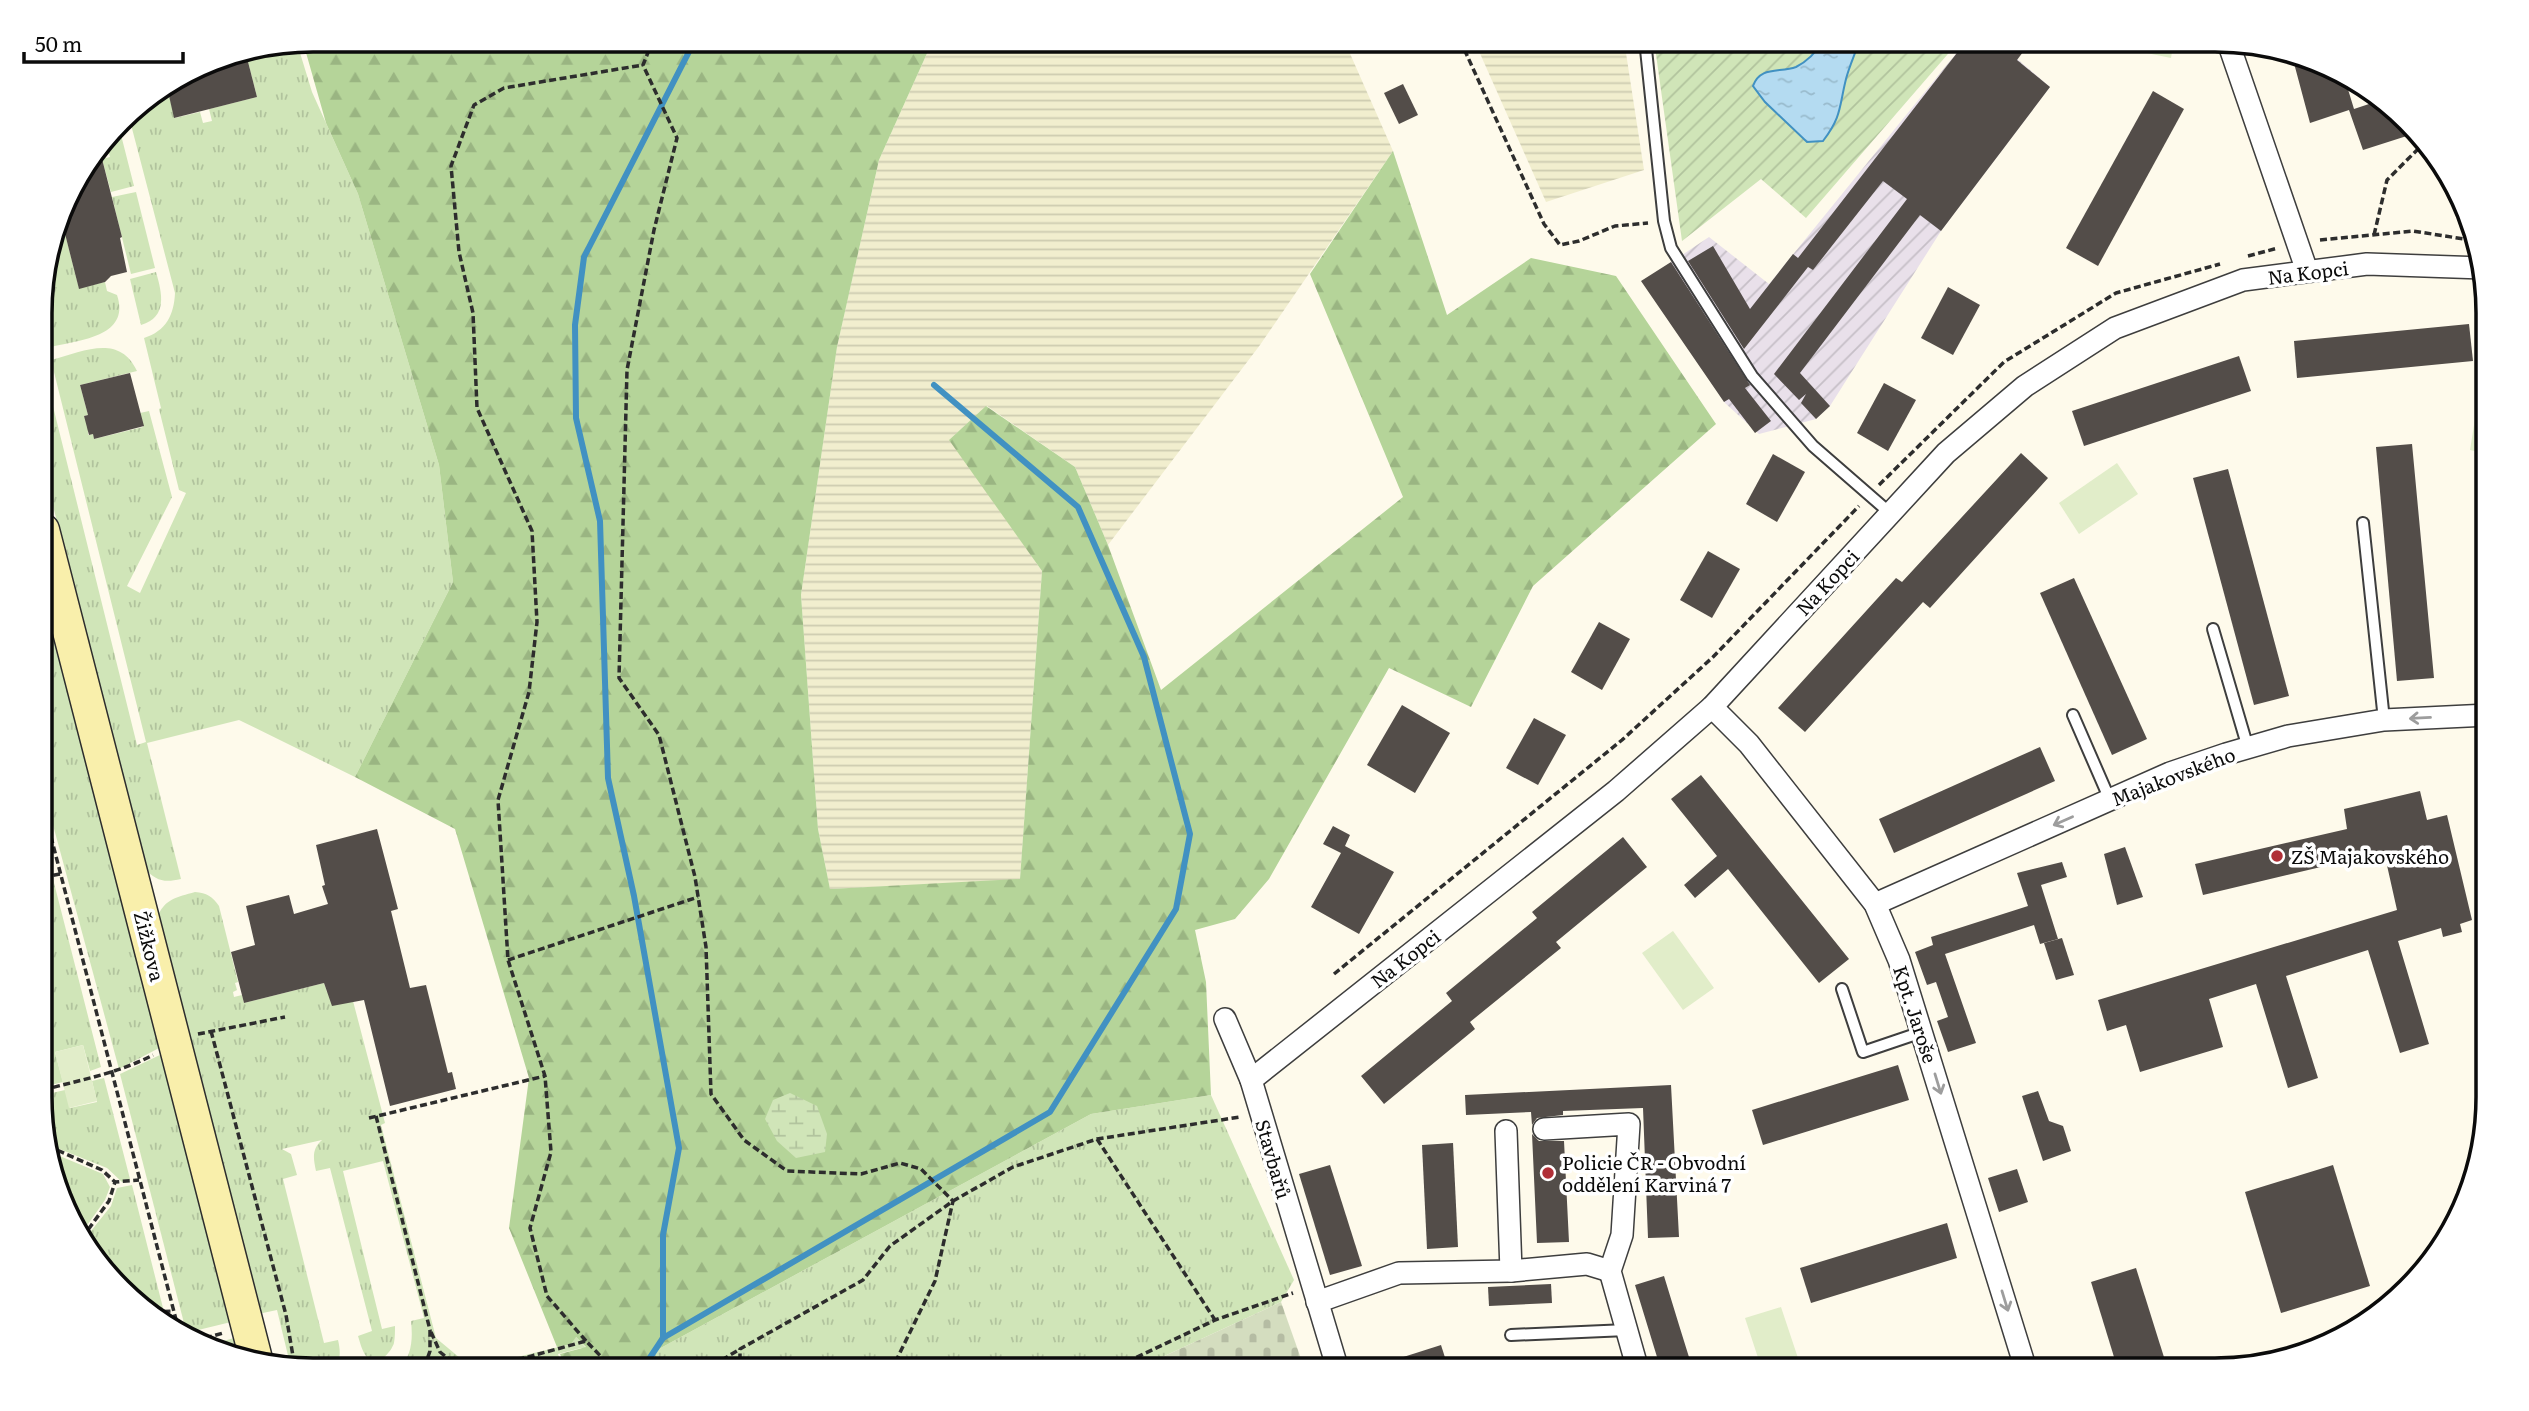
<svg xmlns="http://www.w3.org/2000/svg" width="2529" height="1411" font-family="Literata,serif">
  <defs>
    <pattern id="industrial-furrows" width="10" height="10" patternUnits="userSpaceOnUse" patternTransform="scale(1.75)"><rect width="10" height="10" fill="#e9e0ea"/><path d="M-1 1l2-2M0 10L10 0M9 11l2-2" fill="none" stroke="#c6bfc7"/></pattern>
    <pattern id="farmland-rules" width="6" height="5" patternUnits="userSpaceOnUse" patternTransform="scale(1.75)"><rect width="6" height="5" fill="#f1eece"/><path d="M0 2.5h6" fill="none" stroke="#cdcbb0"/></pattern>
    <pattern id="grass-tufts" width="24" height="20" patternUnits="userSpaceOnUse" patternTransform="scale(1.75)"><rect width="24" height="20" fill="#d0e5b8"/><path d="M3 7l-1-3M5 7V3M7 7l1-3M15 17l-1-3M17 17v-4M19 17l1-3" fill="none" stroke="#b1c39d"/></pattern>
    <pattern id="forest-firs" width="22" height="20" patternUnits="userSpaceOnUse" patternTransform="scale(1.75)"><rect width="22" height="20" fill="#b5d499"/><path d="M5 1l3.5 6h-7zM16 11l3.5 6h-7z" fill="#9ab582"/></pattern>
    <pattern id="wetland-marsh" width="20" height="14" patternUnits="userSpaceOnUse" patternTransform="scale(1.75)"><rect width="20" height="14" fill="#d0e5b8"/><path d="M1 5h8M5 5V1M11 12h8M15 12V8" fill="none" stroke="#b1c39d"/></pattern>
    <pattern id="cemetery-stones" width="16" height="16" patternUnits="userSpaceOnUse" patternTransform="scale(1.75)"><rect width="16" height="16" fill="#d4ddbf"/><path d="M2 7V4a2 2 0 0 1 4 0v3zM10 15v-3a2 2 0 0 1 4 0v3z" fill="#b5bca3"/></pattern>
    <pattern id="garden-furrows" width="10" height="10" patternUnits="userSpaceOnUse" patternTransform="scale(1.75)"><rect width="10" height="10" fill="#d0e5b8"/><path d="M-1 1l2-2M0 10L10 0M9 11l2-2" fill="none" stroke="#b1c39d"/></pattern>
    <pattern id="water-ripples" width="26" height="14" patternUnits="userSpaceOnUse" patternTransform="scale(1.75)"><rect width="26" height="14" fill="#b4dbf1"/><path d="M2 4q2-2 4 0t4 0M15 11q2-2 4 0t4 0" fill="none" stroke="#99bbcd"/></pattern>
  </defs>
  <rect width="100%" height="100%" fill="#fefaeb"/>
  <polygon fill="url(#industrial-furrows)" points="1967,40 1995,40 2050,87 1941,231 1830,406 1816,419 1759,434 1725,403 1643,281 1709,237 1769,284"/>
  <g fill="url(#farmland-rules)">
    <polygon points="933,40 1344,40 1393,151 1260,345 1108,545 1075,467 987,406 950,439 1042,571 1020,880 830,889 818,829 801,595 837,347 879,160"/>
    <polygon points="1474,40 1624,40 1644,170 1546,202"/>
  </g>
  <g fill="url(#grass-tufts)">
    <path d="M 297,43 L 312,92 L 358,194 L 439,465 L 453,582 L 355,777 L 239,720 L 147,743 L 181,879 C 164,883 156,881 144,868 L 43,466 L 43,366 L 137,745 L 146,742 L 51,360 C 83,352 119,333 137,371 L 80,385 L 88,415 L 84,416 L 92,430 L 88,431 L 88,435 L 93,434 L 94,439 L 143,427 L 140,413 L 149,411 L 172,497 L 127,586 L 140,593 L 186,493 L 179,490 L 159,409 L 161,408 L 144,338 C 166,331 174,315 175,293 L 129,117 L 148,112 L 146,100 L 167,87 L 175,118 L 200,112 L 203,123 L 212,121 L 209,109 L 257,97 L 246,54 Z"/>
    <polygon points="119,127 134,186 111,192 102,159 110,157 106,143"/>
    <polygon points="136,192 155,268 131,274 112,197"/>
    <path d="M 61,218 L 79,288 L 105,282 L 107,291 L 117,295 C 131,337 79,340 51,347 L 43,315 L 43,278 Z"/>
    <path d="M 156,272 C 162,293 168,317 141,325 L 130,279 Z"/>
    <polygon points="43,590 161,1047 119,1069 43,788"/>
    <polygon points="53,879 101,1067 90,1071 83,1045 55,1052 63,1082 43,1087 43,881"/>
    <path d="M 195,892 C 207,893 212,896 219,906 L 238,982 L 235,983 L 237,990 L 233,992 L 234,997 L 242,995 L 244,1003 L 324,983 L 327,992 L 353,1001 L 385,1123 L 381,1125 L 436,1338 L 472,1368 L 571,1344 L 575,1336 L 587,1349 L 581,1348 L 558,1354 L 564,1371 L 397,1371 C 412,1357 413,1340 411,1321 L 424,1318 L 383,1161 L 343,1171 L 382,1329 L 395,1326 C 395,1331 395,1337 394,1343 C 391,1353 376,1369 366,1356 C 362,1351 360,1342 358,1336 L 372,1331 L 330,1168 L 316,1171 C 313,1157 312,1149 322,1140 L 282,1149 L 291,1154 L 297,1175 L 283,1179 L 324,1343 L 338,1340 C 341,1353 341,1362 331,1371 L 291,1368 L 277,1310 L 258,1314 L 157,918 C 164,899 177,897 195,892 Z"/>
    <polygon points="162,1054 231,1322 190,1332 185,1327 120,1074"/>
    <polygon points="104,1078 130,1179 122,1182 107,1168 47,1144 43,1133 43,1095 65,1090 70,1108 97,1102 92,1081"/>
    <polygon points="1211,1095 1294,1280 1281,1302 1132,1371 649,1371 657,1350 1091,1114"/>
    <polygon points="50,1152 103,1174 110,1187 105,1200 81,1234 61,1181 61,1162 53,1161"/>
    <polygon points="132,1185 163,1308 150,1308 87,1250 83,1241 111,1206 117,1188"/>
    <polygon points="234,1338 240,1360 205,1346"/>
  </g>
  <polygon fill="url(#forest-firs)" points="314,40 933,40 879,160 837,347 801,595 818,829 830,889 1020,879 1042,571 949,440 986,406 1075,467 1108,545 1161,690 1403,497 1310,274 1393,151 1447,315 1531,258 1616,276 1716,424 1533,586 1471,707 1389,668 1269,879 1235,919 1195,930 1206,982 1211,1095 1091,1114 657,1350 649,1371 567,1371 560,1354 586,1347 576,1337 571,1344 557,1347 509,1228 529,1078 455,829 355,777 453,582 439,465 358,194 326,123 303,42"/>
  <polygon fill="url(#wetland-marsh)" points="790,1093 817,1106 827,1134 825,1152 796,1158 777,1141 765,1119 773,1100"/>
  <polygon fill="url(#cemetery-stones)" points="1281,1302 1305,1370 1132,1371"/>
  <polygon fill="url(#garden-furrows)" points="1654,40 1960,40 1806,218 1761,179 1682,241"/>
  <g fill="#e1edc9">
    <polygon points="2109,40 2174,40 2171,58 2108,45"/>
    <polygon points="2475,419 2488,421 2488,454 2470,450"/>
    <polygon points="2117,463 2138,494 2079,534 2059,503"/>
    <polygon points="1673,931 1714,988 1683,1010 1642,953"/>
    <polygon points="83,1045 97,1101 69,1108 55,1052"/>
    <polygon points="1781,1307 1802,1370 1762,1370 1745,1318"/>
  </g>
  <path fill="url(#water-ripples)" stroke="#4191c2" stroke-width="2" d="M 1824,40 L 1859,42 C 1855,54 1849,67 1846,79 C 1839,107 1842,116 1823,141 L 1807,142 L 1765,102 L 1753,86 C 1760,66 1779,73 1796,67 C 1808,61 1817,51 1824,40 Z"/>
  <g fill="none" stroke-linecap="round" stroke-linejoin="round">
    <g stroke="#4191c2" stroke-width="6">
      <polyline points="663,1338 663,1235 679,1148 634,896 608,778 600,521 576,418 575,325 584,257 695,40"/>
      <polyline points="641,1371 663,1338 1050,1112 1176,909 1190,834 1144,657 1078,507 934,385"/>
    </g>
  </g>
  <g fill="#534d49">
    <polygon points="1967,40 2032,40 2017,60 2050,87 1941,231 1920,215 1800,373 1830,406 1816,419 1801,403 1806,394 1799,400 1774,374 1907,199 1883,181 1813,270 1808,267 1744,349 1688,261 1713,246 1750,309 1793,254 1798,258"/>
    <polygon points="2291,52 2343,73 2354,109 2378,101 2413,134 2363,150 2349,110 2310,123"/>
    <polygon points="246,54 257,97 174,118 167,87 209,61"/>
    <polygon points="1403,84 1418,115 1399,124 1384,93"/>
    <polygon points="2153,91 2184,109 2098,266 2066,248"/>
    <polygon points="100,151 122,237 120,238 127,272 111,276 105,282 79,289 61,218 69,192"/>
    <polygon points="1671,262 1750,385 1745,388 1771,421 1755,433 1729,399 1724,402 1641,281"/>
    <polygon points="1948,287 1980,305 1953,355 1921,338"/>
    <polygon points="2469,324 2473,361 2297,378 2294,341"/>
    <polygon points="2239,356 2251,391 2084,446 2072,411"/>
    <polygon points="130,373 144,426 94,439 93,434 89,435 84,416 88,415 80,385"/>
    <polygon points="1884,383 1916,400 1888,451 1857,433"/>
    <polygon points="2412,444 2434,678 2397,681 2376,447"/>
    <polygon points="2021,453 2048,478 1930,608 1923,602 1805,732 1778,708 1896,578 1902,582"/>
    <polygon points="1773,454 1805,472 1777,522 1746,504"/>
    <polygon points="2228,469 2289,696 2254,705 2193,478"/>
    <polygon points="1708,551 1740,569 1712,618 1680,600"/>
    <polygon points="2074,578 2147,739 2112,755 2040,593"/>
    <polygon points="1599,622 1630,639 1602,690 1571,672"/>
    <polygon points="1402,705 1450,733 1415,793 1367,765"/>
    <polygon points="1534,718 1566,735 1538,785 1506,768"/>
    <polygon points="2040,747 2055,781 1894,853 1879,819"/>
    <polygon points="1701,775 1849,959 1819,983 1728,869 1695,898 1684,885 1717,856 1671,799"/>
    <polygon points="2420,791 2427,820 2447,815 2472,920 2460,924 2462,932 2443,937 2441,928 2398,941 2429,1044 2400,1053 2368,950 2286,976 2318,1078 2288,1088 2256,984 2209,999 2223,1047 2140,1072 2126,1025 2107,1031 2098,1000 2397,910 2384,852 2203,895 2195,864 2347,829 2344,809"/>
    <polygon points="1333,826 1350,835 1345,846 1394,872 1359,934 1311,907 1341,853 1323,844"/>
    <polygon points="377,829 398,909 391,911 410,988 426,985 448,1073 452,1072 456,1089 390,1106 364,1000 332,1006 324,983 244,1003 231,952 255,945 246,906 289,895 294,914 328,904 322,886 325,885 316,845"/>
    <polygon points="1623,837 1647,867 1556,942 1561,948 1470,1022 1475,1029 1384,1104 1361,1076 1452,1001 1446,993 1537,918 1532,912"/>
    <polygon points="2125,847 2143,897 2117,905 2104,854"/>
    <polygon points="2062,862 2067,877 2041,885 2058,939 2040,944 2034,925 1945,954 1976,1043 1948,1052 1937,1021 1948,1017 1936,982 1927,985 1915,952 1933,945 1931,937 2028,906 2017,873"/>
    <polygon points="2062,938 2074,975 2056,980 2044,943"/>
    <polygon points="1898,1065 1909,1100 1763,1145 1752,1110"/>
    <polygon points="1671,1085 1679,1237 1648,1238 1643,1108 1563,1111 1563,1115 1537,1118 1532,1125 1531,1112 1466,1115 1465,1095"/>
    <polygon points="2038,1091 2049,1121 2063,1126 2071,1151 2043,1161 2022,1096"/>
    <polygon points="1532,1134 1539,1141 1564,1141 1569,1242 1537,1243"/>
    <polygon points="1453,1143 1458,1247 1427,1249 1422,1145"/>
    <polygon points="1330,1165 1362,1266 1330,1275 1299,1174"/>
    <polygon points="2333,1165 2370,1286 2281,1313 2245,1192"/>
    <polygon points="2017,1169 2028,1202 1999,1212 1988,1178"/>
    <polygon points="1947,1223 1957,1258 1811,1303 1800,1268"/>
    <polygon points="2136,1268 2168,1370 2118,1370 2091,1282"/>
    <polygon points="1664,1276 1679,1325 1693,1370 1661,1370 1635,1285"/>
    <polygon points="1551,1284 1552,1303 1489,1306 1488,1287"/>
    <polygon points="1441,1345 1449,1370 1373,1370 1372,1367"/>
  </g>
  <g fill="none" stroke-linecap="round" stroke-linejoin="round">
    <defs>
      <g id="lane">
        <polyline points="1645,40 1664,221 1671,248 1752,376 1813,446 1890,513"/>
        <polyline points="2363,523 2384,720"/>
        <polyline points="2213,629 2248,748"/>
        <polyline points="2073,715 2110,800"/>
        <polyline points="1842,989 1863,1052 1922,1032"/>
        <polyline points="1511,1335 1627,1330"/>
      </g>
      <g id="street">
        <polyline points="2228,42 2307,271"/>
        <polyline points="1712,707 1749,744 1875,904 1899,960 2026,1370"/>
        <polyline points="1875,904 2170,773 2226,754 2288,736 2384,720 2488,715"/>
        <polyline points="1225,1019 1251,1080 1338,1370"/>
        <polyline points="1251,1080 1616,791 1712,707 1946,453 2025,386 2115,328 2243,280 2367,264 2483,268"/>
        <polyline points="1544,1129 1629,1124 1622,1235 1610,1271 1638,1370"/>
        <polyline points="1506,1131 1511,1271"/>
        <polyline points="1317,1302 1399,1273 1511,1271 1587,1264 1610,1271"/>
      </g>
      <polyline id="secondary" points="43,530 257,1363"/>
    </defs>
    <use href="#lane" stroke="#3e3e3e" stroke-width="14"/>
    <use href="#street" stroke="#3e3e3e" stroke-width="24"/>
    <use href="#secondary" stroke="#2d2d2d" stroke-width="35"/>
    <g stroke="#2d2d2d" stroke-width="3.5" stroke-dasharray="7 3.5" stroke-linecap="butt">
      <polyline points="653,40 643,65 677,138 654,230 627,370 619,678 659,735 695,877 706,947 711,1094 744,1140 787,1171 861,1174 900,1163 921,1169 953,1201 935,1281 891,1371"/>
      <polyline points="1460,40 1544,224 1560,245 1579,241 1615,226 1648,223"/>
      <polyline points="2374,235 2387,180 2419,148 2426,146"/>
      <polyline points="2320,240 2413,231 2477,241"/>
      <polyline points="2248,256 2278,248"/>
      <polyline points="1879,485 2004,362 2116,293 2220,264"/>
      <polyline points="43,806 180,1335"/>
      <polyline points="43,877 60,874"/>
      <polyline points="508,960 698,897"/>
      <polyline points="1334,974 1622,740 1713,657 1859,506"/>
      <polyline points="211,1031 286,1315 295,1368"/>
      <polyline points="198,1034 285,1017"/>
      <path d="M 43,1090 C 80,1080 119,1073 153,1055"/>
      <polyline points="376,1116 430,1330 430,1351 423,1371"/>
      <polyline points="369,1118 545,1076"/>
      <polyline points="1097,1139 1215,1320"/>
      <polyline points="48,1146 102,1170 115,1182"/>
      <polyline points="82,1238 109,1201 115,1182 139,1180"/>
      <polyline points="153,1312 173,1311"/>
      <polyline points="431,1332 440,1352 464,1371"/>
      <polyline points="195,1341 223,1333"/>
      <polyline points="586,1341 547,1296 530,1228 551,1152 545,1076 508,960 498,800 529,692 537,622 532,531 477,408 473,313 459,252 451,166 474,105 504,88 643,65"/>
      <polyline points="477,1371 586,1341 615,1371"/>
      <polyline points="704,1371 740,1349"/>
      <polyline points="740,1371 740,1349 863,1280 890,1246 953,1201 1013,1167 1097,1139 1240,1117"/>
      <polyline points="1108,1371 1215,1320 1293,1293"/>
    </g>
    <use href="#lane" stroke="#fff" stroke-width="10"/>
    <use href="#street" stroke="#fff" stroke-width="21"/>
    <use href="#secondary" stroke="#f9efab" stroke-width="32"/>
  </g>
  <defs><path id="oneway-shaft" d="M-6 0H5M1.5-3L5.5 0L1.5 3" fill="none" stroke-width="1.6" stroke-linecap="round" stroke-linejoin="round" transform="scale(1.75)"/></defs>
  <g stroke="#9d9d9d">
    <use href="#oneway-shaft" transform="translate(2420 718) rotate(177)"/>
    <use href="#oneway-shaft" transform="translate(2063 821) rotate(156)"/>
    <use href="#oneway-shaft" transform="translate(1938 1084) rotate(73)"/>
    <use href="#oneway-shaft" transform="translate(2005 1301) rotate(73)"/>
  </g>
  <g fill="#b02f37" stroke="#fff" stroke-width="2.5">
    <circle cx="2277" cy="856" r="7"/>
    <circle cx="1548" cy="1173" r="7"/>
  </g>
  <g text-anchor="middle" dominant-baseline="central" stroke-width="7" stroke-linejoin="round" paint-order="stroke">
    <g font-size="19" fill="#0b0b0b" stroke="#fff">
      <text transform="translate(2308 272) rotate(-7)">Na Kopci</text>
      <text transform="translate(1827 582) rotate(-47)">Na Kopci</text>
      <text transform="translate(2173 776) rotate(-21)">Majakovského</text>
      <text transform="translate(150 946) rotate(76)">Žižkova</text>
      <text transform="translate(1405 958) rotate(-38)">Na Kopci</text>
      <text transform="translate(1916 1014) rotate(72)">Kpt. Jaroše</text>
      <text transform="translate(1274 1159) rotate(74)">Stavbařů</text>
    </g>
    <g font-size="19" fill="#0b0b0b" stroke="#fff" text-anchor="start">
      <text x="2291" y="856">ZŠ Majakovského</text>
      <text x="1562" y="1162">Policie ČR - Obvodní<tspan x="1562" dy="22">oddělení Karviná 7</tspan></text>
    </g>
  </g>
  <path d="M0 0H2529V1411H0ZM313 52H2215A261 261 0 0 1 2476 313V1097A261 261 0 0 1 2215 1358H313A261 261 0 0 1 52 1097V313A261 261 0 0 1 313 52Z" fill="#fff" fill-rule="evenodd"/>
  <path fill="none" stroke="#0b0b0b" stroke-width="3.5" d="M313 52H2215A261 261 0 0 1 2476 313V1097A261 261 0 0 1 2215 1358H313A261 261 0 0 1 52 1097V313A261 261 0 0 1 313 52Z"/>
  <path d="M24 52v10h159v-10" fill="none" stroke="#0b0b0b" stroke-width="3.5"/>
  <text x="35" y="52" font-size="21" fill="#0b0b0b" stroke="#ffffff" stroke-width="5" paint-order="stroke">50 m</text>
</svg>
